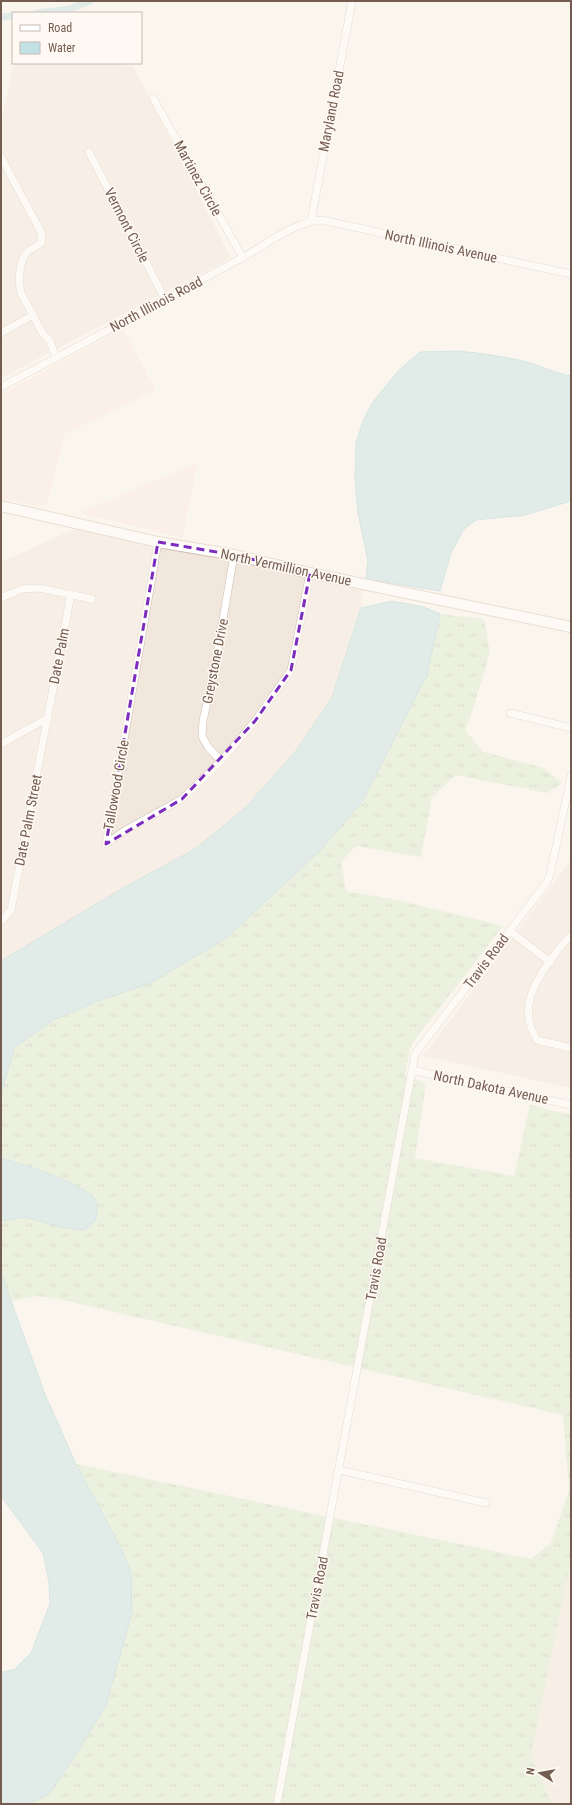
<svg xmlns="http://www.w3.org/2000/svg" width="572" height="1805" font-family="'Roboto Condensed',sans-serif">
  <defs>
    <pattern id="grass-tufts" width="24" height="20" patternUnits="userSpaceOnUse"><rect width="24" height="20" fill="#d9e8cc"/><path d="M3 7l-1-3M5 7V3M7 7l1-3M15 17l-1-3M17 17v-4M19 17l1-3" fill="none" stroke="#b5bfa8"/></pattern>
  </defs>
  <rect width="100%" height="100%" fill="#fbf5ed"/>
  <g fill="#f2e7dc">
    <polygon points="14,63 115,63 133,66 231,258 1,378 1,122"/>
    <polygon points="74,529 363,589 361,608 332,697 295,752 246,807 195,849 123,888 1,961 1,562"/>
    <polygon points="571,860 571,1088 423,1056"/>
    <polygon points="571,1560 571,1804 552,1804 531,1755"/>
  </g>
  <g fill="#fae8e2">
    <polygon points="123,329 156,390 65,434 46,507 1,499 1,394"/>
    <polygon points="197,463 183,538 79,513"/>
  </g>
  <polygon fill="url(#grass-tufts)" points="440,614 484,619 490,652 473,709 465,730 483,752 544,768 562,783 547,793 456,775 432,797 421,857 356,846 341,862 346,891 397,900 503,926 411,1045 405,1075 426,1083 415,1158 514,1176 530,1105 571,1115 571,1560 531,1755 552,1804 28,1804 48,1795 75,1756 106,1705 132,1612 131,1573 121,1548 76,1464 531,1559 551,1543 569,1491 563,1415 58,1299 36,1296 11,1301 1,1273 1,1221 24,1217 38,1221 79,1187 19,1162 1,1158 1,1094 14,1048 53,1020 98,1001 152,982 226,938 320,851 363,800 427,675"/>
  <g fill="#c2e1e4" stroke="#a9d1d5">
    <path d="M 457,351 C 479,353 501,356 523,361 C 539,365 554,373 571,376 L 571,501 L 525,515 L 476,520 L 464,529 L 451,553 L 440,591 L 366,579 L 368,561 L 358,513 L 355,480 L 356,443 L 363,421 L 373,402 L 398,371 L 420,352 Z"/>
    <polygon points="392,601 424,607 440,614 427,675 363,800 320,851 226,938 152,982 98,1001 53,1020 14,1048 1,1094 1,961 123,888 195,849 246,807 295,752 332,697 361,608"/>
    <path d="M 1,1158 C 21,1163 80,1183 93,1197 C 99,1204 97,1213 95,1221 L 84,1230 L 65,1228 L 24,1217 L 1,1221 Z"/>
    <polygon points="1,1273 46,1397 76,1464 121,1548 131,1573 132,1612 106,1705 75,1756 48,1795 28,1804 1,1804 1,1672 14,1670 31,1653 50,1604 49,1582 43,1553 1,1496"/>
  </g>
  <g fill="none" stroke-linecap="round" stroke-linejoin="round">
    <g stroke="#c2e1e4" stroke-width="7">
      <polyline points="38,13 70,9 90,1"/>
      <polyline points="1,17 13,16"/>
    </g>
    <defs>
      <g id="street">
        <polyline points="153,98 243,258"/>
        <polyline points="89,152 165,299"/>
        <path d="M 1,157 L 42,234 L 41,243 C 37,246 31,249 27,252 C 19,261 18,282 21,293 L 43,334 L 50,341 L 56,358"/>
        <polyline points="311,221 352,1"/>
        <polyline points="1,333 33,315"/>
        <path d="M 1,387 C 81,345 161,302 240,259 C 264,246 295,221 322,220 L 571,274"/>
        <polyline points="158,542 106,844 124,831 182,799 221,761 255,721 291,670 310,573"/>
        <polyline points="1,598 22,589 39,588 92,599"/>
        <polyline points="510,713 571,728"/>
        <polyline points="1,744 48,718"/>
        <polyline points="221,761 208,747 202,736 203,721 216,660 234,555"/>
        <polyline points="1,922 11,910 71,594"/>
        <polyline points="510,931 550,962"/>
        <path d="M 571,936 C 562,943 556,953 549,962 C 532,987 519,1011 537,1040 L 571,1048"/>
        <polyline points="412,1070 571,1105"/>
        <polyline points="339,1470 486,1503"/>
        <polyline points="277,1804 415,1054 547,882 550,875 571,776"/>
      </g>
      <polyline id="secondary" points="1,506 158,542 234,555 310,573 571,627"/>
    </defs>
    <use href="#street" stroke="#cdbdb3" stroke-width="8"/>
    <use href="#secondary" stroke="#d2bfb3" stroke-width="12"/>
    <use href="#street" stroke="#fff" stroke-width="7"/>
    <use href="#secondary" stroke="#fff" stroke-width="10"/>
  </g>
  <path d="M0 0H572V1805H0ZM 158,542 L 234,555 L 310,573 L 291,670 L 255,721 L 182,799 L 106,844 Z" fill="#fbf5ed" fill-opacity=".55" fill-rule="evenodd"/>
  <path fill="none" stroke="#7b2cbf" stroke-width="3" stroke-dasharray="8 5" stroke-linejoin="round" d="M 158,542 L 234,555 L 310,573 L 291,670 L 255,721 L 182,799 L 106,844 Z"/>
  <g text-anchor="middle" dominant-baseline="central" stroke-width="3" stroke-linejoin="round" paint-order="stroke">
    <g font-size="14" fill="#755c51" stroke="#fef9f3">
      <text transform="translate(331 111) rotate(-79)">Maryland Road</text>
      <text transform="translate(198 178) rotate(61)">Martinez Circle</text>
      <text transform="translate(127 225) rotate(63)">Vermont Circle</text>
      <text transform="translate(441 246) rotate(12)">North Illinois Avenue</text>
      <text transform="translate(156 304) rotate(-28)">North Illinois Road</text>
      <text transform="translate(286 567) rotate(12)">North Vermillion Avenue</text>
      <text transform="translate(59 656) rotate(-79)">Date Palm</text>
      <text transform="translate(215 661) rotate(-79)">Greystone Drive</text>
      <text transform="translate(116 785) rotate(-80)">Tallowood Circle</text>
      <text transform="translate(28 820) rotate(-79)">Date Palm Street</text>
      <text transform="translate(486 961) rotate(-53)">Travis Road</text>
      <text transform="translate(491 1087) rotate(12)">North Dakota Avenue</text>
      <text transform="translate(376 1269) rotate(-80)">Travis Road</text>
      <text transform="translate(317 1588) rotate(-79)">Travis Road</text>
    </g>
  </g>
  <rect width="572" height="1805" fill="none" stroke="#755c51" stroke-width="4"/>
  <rect x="12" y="12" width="130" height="52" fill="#fef9f3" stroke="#c7bab2"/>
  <rect x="20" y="25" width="20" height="6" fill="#ffffff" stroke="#c7bab2"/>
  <text x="48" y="32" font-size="12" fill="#755c51">Road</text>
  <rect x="20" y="42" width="20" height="12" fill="#c2e1e4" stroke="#c7bab2"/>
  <text x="48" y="52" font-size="12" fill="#755c51">Water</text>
  <g transform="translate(540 1773) rotate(281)" stroke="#fef9f3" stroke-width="3" paint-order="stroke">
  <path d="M0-3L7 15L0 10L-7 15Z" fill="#755c51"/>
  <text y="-6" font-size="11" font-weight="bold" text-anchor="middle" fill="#755c51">N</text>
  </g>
</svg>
